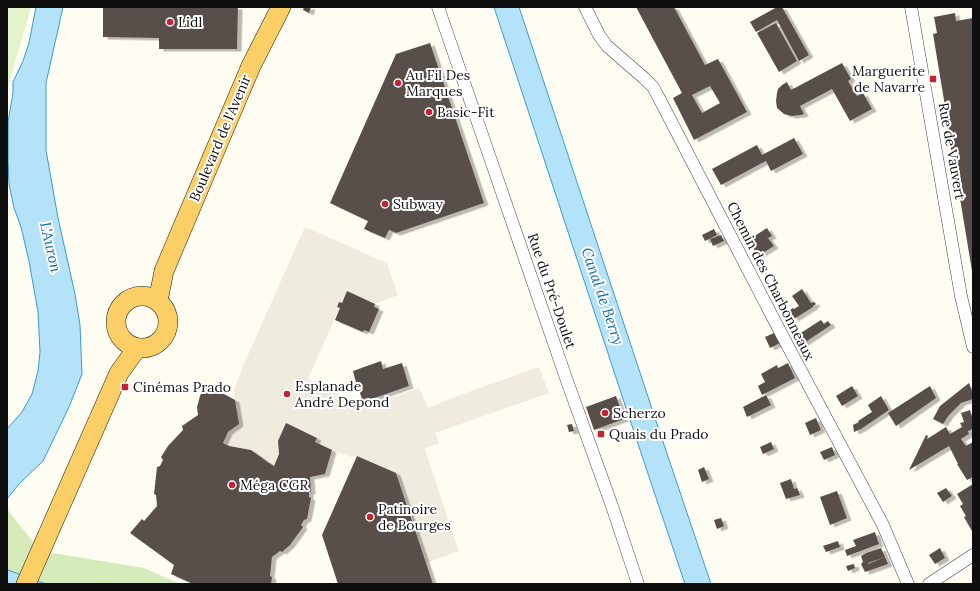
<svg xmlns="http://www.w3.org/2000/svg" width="980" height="591" font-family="Lora,serif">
  <defs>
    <filter id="shadow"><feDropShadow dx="4.5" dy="2.5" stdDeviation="0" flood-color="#0004"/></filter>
  </defs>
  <rect width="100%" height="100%" fill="#fffcf1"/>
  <polygon fill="#d5ebb9" points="7,509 40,551 144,568 180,584 7,584"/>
  <polygon fill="#e6f2cb" points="7,7 31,7 7,90"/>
  <polygon fill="#f0ebdf" points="305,227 387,263 398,295 375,304 347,291 308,379 366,407 419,388 428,408 460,395 539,367 549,393 435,433 439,443 425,449 452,531 459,551 426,563 396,473 357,456 351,457 332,450 315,442 317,437 286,424 278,441 279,454 274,466 269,463 251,450 229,446 223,443 228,432 238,424 234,390 243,366"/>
  <g fill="#b4e2f8" stroke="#399cd0">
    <polygon points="36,7 63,7 46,83 46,150 58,218 75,294 80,325 82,374 69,407 43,461 19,484 7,499 7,429 22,412 32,394 38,371 40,352 38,312 29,261 21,227 14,208 9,184 8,160 8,122 13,93 13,82 23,61 29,43 35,12"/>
    <polygon points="494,7 519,7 658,427 711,584 685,584 625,405"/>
    <polygon points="7,569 8,570 46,584 7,584"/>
  </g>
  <g fill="#584f4b" fill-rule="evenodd" filter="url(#shadow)">
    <polygon points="103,7 238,7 237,49 159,49 159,38 103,37"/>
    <polygon points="304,7 311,7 309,13 303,10"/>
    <path d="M 636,7 L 674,7 L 705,65 L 718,59 L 747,112 L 694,140 L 673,98 L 682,93 ZM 710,86 L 720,103 L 702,113 L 692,95 Z"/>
    <polygon points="777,7 782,7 809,55 799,61 777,20 756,32 750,22"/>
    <polygon points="955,13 956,21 973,18 973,271 972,271 955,168 954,167 949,137 950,136 933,34 937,33 934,17"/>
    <polygon points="776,23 797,61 779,72 757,33"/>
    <polygon points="430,43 484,203 396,233 389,230 385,238 364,229 368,221 330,203 396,54"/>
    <polygon points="842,63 851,79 848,81 857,96 863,93 872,109 850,121 832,89 800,106 804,114 801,115 792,116 784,114 777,108 776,101 777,93 778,89 782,85 787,82 791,90"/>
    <polygon points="794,138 803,154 771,171 766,161 721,185 712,169 757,145 762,155"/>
    <polygon points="767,228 772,236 768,238 774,246 758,256 748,240"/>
    <polygon points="714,229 717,235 705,241 702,235"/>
    <polygon points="721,235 724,241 713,246 710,239"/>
    <polygon points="802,289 811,303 814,302 816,304 813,306 813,307 794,319 789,311 793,308 794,309 799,306 792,296"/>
    <polygon points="347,291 375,304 374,307 379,309 369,332 364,330 363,332 335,320 340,308 337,307 339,302 342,303"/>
    <polygon points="821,320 824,324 828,321 831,325 801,345 796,336"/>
    <polygon points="774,333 780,343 770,348 765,337"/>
    <polygon points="381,361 383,369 402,363 409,386 363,402 359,390 358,390 353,371"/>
    <polygon points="788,363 795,378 762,395 758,386 765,382 761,374 777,365 778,368"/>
    <polygon points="969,383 973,394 973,399 961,403 949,415 943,424 933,419 940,406"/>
    <polygon points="205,384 235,400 239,424 228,432 223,443 229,446 251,450 269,463 274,466 279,454 278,441 286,423 317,438 315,442 332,450 325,474 310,477 311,492 309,492 309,497 311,498 307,519 304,520 301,525 303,527 290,545 282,552 280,551 272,557 270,576 272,577 271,584 193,584 171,574 174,565 130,533 142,519 144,521 157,506 156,495 154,494 157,467 160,466 163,460 161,457 168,446 183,430 182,426 198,415 197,407 200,396"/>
    <polygon points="852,386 858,396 842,406 836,396"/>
    <polygon points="930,386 936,398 896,426 888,413"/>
    <polygon points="766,395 771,405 747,417 743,407"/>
    <polygon points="616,396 624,419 594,430 586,407"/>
    <polygon points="881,396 889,410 861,429 854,432 853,425 859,422 858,421 872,412 868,405"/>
    <polygon points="970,410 973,421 973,429 968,431 969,434 961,439 966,446 973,442 973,453 972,454 973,456 973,477 967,480 957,464 958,464 949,446 909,470 926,435 928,436 927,439 946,427 950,434 962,427 960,423 964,422 961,413"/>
    <polygon points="816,418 821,430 810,435 805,423"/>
    <polygon points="572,424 574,431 569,432 567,425"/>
    <polygon points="771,442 774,449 763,454 760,447"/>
    <polygon points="832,447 835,455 824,460 820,452"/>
    <polygon points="357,456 396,473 433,584 338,584 322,535"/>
    <polygon points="704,467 709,479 702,482 698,470"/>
    <polygon points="791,479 794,489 797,488 800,495 786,499 780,483"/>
    <polygon points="973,484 973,533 964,517 966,516 960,506 963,504 957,494"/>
    <polygon points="946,488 952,496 943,502 937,493"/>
    <polygon points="837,491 847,518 830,525 820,497"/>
    <polygon points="721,518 724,526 717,529 714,520"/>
    <polygon points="875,532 879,544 847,556 845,550 856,546 853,540"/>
    <polygon points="838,541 840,547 826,552 823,546"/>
    <polygon points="881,548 885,557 868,563 868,564 885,557 888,564 865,572 861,564 863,562 861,556 866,553"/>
    <polygon points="940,548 945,558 935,564 929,555"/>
    <polygon points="854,564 855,568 848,571 846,566"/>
  </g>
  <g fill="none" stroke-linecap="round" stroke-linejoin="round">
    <defs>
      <g id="street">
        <polyline points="438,7 566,378 612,506 638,584"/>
        <polyline points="585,7 599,35 607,46 644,78 653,87 660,100 783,337 883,525 908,584"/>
        <polyline points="911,7 961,296 973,347"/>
        <polyline points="929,584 973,555"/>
      </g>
      <g id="primary">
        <circle cx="142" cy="322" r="26"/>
        <polyline points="158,301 164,271 251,66 281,7"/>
        <polyline points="26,584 119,373 137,348"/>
      </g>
    </defs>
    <use href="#street" stroke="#424242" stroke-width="13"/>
    <use href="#primary" stroke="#202020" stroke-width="20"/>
    <use href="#street" stroke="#fff" stroke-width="12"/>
    <use href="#primary" stroke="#fbcf65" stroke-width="19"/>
  </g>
  <g fill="#c32332" stroke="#fff" stroke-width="1.5">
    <circle cx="170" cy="22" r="4"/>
    <rect x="929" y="75" width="8" height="8" rx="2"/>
    <circle cx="398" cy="83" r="4"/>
    <circle cx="429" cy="112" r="4"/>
    <circle cx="385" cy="204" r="4"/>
    <rect x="121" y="383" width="8" height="8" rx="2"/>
    <circle cx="287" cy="394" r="4"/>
    <circle cx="605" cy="413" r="4"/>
    <rect x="597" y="430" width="8" height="8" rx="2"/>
    <circle cx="232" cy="485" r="4"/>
    <circle cx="370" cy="517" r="4"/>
  </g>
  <g text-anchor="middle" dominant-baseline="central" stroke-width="4" stroke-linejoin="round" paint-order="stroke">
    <g font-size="14" fill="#0f0f0f" stroke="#fff" text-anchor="start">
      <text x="178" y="22">Lidl</text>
      <text x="925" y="71" text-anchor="end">Marguerite<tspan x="925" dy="16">de Navarre</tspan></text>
      <text x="406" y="75">Au Fil Des<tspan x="406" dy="16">Marques</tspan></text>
      <text x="437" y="112">Basic-Fit</text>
      <text x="393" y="204">Subway</text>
      <text x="295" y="386">Esplanade<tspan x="295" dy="16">André Depond</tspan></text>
      <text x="133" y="387">Cinémas Prado</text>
      <text x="613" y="413">Scherzo</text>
      <text x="609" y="434">Quais du Prado</text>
      <text x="240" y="485">Méga CGR</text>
      <text x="378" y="509">Patinoire<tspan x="378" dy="16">de Bourges</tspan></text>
    </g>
    <g font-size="14" fill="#0f0f0f" stroke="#fff">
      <text transform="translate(220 138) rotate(-67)">Boulevard de l'Avenir</text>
      <text transform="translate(952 151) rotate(80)">Rue de Vauvert</text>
      <text transform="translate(771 281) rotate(63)">Chemin des Charbonneaux</text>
      <text transform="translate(552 291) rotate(71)">Rue du Pré-Doulet</text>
    </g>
    <g font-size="15" font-style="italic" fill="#146da5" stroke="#fff">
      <text transform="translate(51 247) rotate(77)">L'Auron</text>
      <text transform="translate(603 296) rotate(71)">Canal de Berry</text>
    </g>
  </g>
  <rect width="980" height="591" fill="none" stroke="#0f0f0f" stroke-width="16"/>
</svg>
